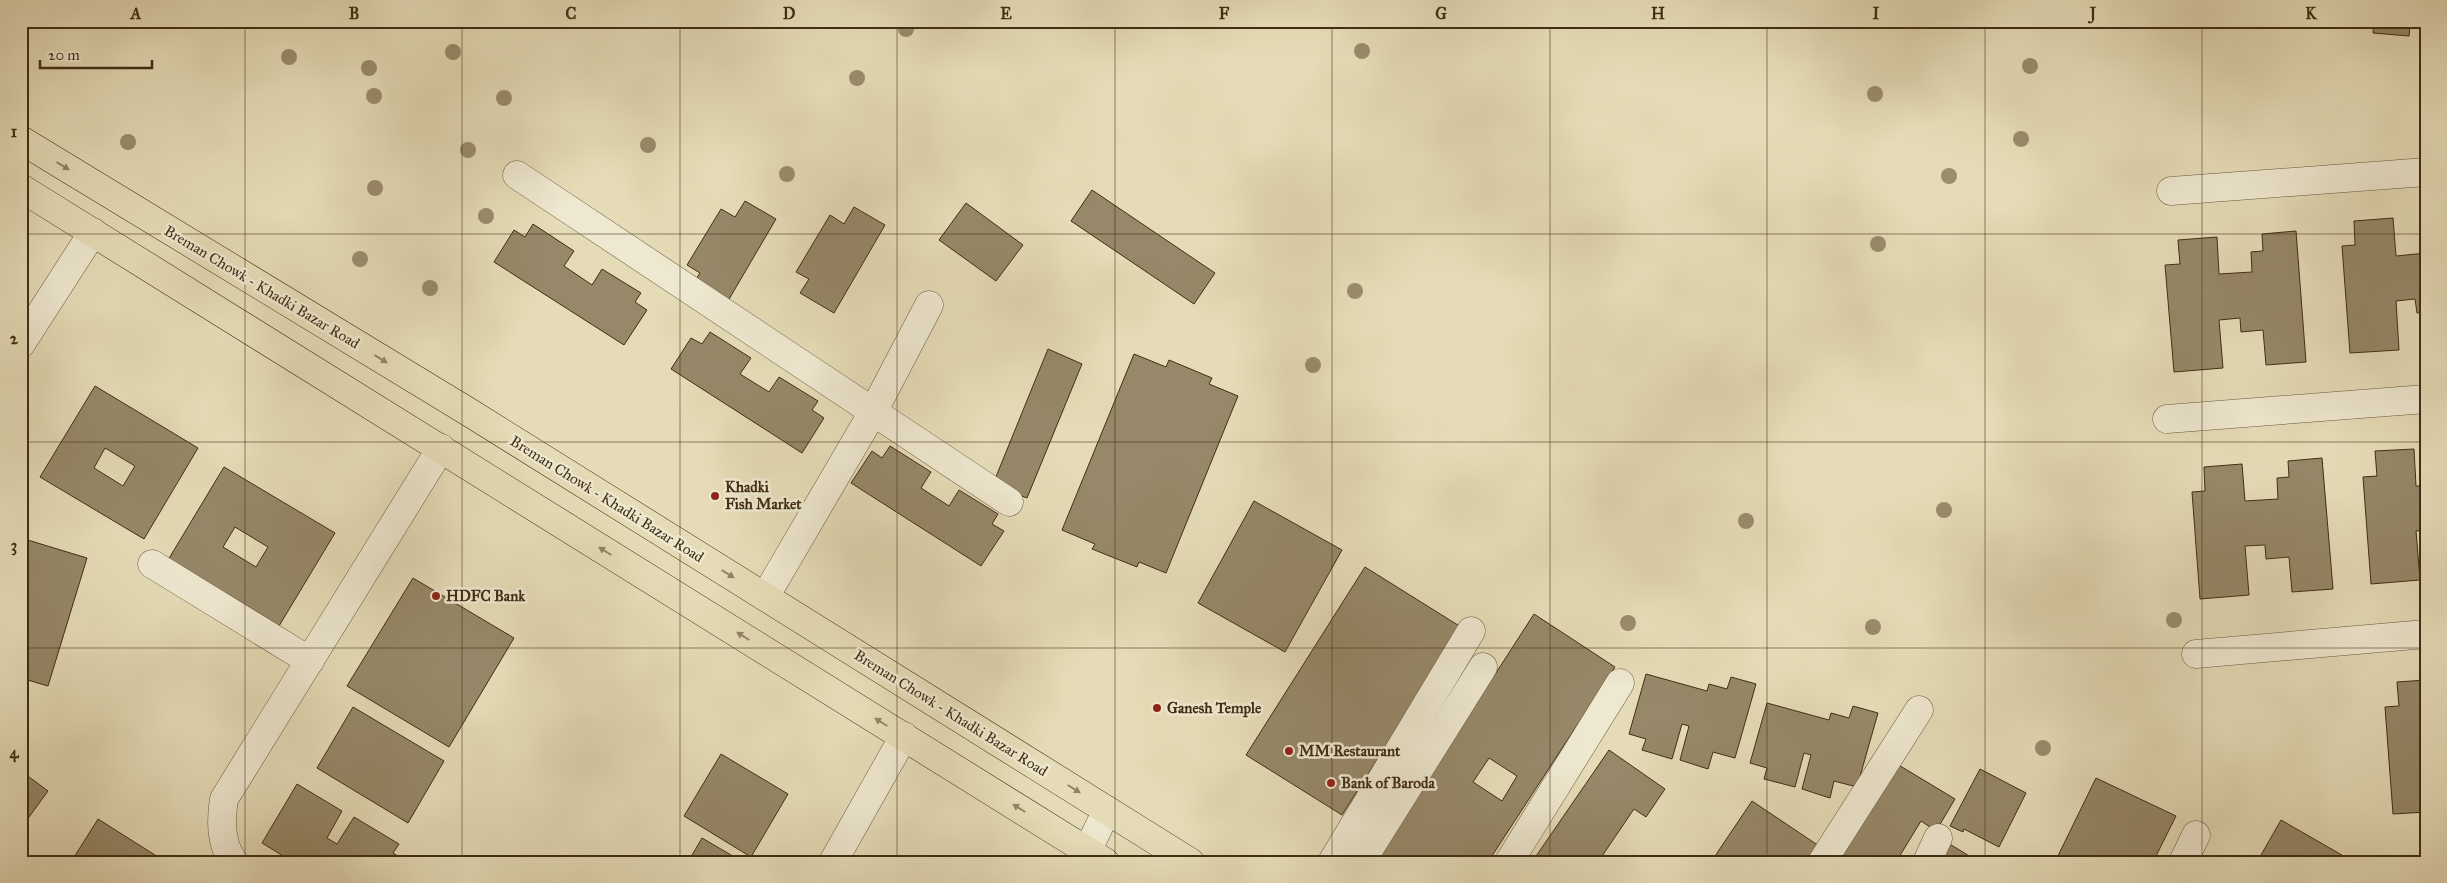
<svg xmlns="http://www.w3.org/2000/svg" width="2447" height="883" font-family="'IM FELL Great Primer',serif">
  <rect width="100%" height="100%" fill="#e5dcb7"/>
  <filter id="stains"><feTurbulence type="fractalNoise" baseFrequency=".004" numOctaves="4"/><feColorMatrix values="0 0 0 0 .2 0 0 0 0 .09 0 0 0 0 .02 0 0 0 .5 -.17"/></filter>
  <radialGradient id="worn" r=".72"><stop offset=".6" stop-color="#630" stop-opacity="0"/><stop offset="1" stop-color="#630" stop-opacity=".3"/></radialGradient>
  <g fill="#968869" stroke="#412d14" fill-rule="evenodd">
    <polygon points="2374,21 2426,21 2426,26 2410,25 2409,36 2373,33"/>
    <polygon points="1092,190 1215,273 1194,304 1071,221"/>
    <polygon points="745,201 776,219 725,306 691,286 700,273 687,265 721,209 735,217"/>
    <polygon points="966,203 1023,245 996,281 939,240"/>
    <polygon points="854,207 885,225 834,313 800,293 809,279 796,272 830,215 844,224"/>
    <polygon points="2393,218 2396,256 2426,253 2426,312 2417,313 2415,299 2396,301 2399,350 2350,353 2342,246 2355,245 2354,221"/>
    <polygon points="533,224 574,251 564,266 592,285 602,269 641,293 635,302 647,310 624,345 494,262 514,230 525,237"/>
    <polygon points="2296,231 2306,362 2266,365 2263,330 2241,332 2240,318 2219,320 2223,368 2174,372 2165,265 2180,264 2178,240 2217,237 2219,274 2252,272 2251,252 2263,251 2262,234"/>
    <polygon points="710,332 751,358 740,374 769,392 779,377 818,401 812,410 824,418 802,453 671,369 691,338 702,344"/>
    <polygon points="1048,349 1082,364 1027,498 993,484"/>
    <polygon points="1134,354 1166,367 1169,360 1212,378 1209,384 1238,396 1166,573 1139,562 1137,567 1092,549 1095,544 1062,530"/>
    <path d="M 95,386 L 198,448 L 144,539 L 40,477 ZM 105,448 L 135,466 L 123,486 L 94,468 Z"/>
    <polygon points="890,446 931,472 921,488 949,506 959,490 998,514 992,524 1004,531 981,566 851,483 872,451 882,458"/>
    <polygon points="2414,449 2416,486 2426,486 2426,530 2416,531 2420,580 2371,584 2363,477 2377,476 2375,451"/>
    <polygon points="2322,458 2333,589 2292,592 2289,557 2266,559 2265,545 2245,546 2249,595 2200,599 2192,492 2205,491 2204,467 2242,464 2245,501 2278,499 2277,478 2289,477 2288,461"/>
    <path d="M 224,467 L 335,533 L 279,626 L 168,560 ZM 235,527 L 268,547 L 256,567 L 223,547 Z"/>
    <polygon points="1254,501 1342,550 1285,652 1198,603"/>
    <polygon points="21,538 87,558 48,686 21,678"/>
    <polygon points="1365,567 1461,627 1342,815 1246,755"/>
    <polygon points="413,578 514,638 449,747 347,686"/>
    <path d="M 1534,614 L 1615,667 L 1488,862 L 1374,862 ZM 1489,758 L 1517,776 L 1502,801 L 1473,782 Z"/>
    <polygon points="1646,674 1707,691 1709,684 1727,689 1731,677 1756,684 1735,758 1713,752 1708,769 1680,760 1689,726 1682,724 1672,759 1642,750 1646,739 1629,734"/>
    <polygon points="2426,680 2426,812 2393,814 2385,707 2399,706 2397,682"/>
    <polygon points="1767,703 1829,720 1831,713 1849,718 1853,706 1878,713 1857,787 1834,781 1830,798 1802,789 1811,755 1804,753 1795,787 1764,779 1767,768 1750,763"/>
    <polygon points="353,707 444,761 408,823 317,768"/>
    <polygon points="1609,750 1665,789 1646,817 1634,809 1598,862 1532,862"/>
    <polygon points="721,754 788,794 751,857 684,816"/>
    <polygon points="1892,761 1955,799 1936,831 1921,821 1896,862 1831,862"/>
    <polygon points="1980,769 2026,793 1999,847 1964,829 1963,832 1950,826"/>
    <polygon points="21,771 48,791 21,828"/>
    <polygon points="2096,778 2176,816 2156,856 2168,862 2055,862"/>
    <polygon points="297,784 342,811 327,838 337,844 354,817 399,844 393,853 407,862 293,862 262,843"/>
    <polygon points="1752,801 1828,852 1822,862 1711,862"/>
    <polygon points="98,819 166,862 71,862"/>
    <polygon points="2281,820 2354,862 2257,862"/>
    <polygon points="702,838 743,862 688,862"/>
    <polygon points="1948,843 1979,862 1938,862"/>
  </g>
  <g fill="none" stroke-linecap="round" stroke-linejoin="round">
    <defs>
      <g id="minor">
        <polyline points="517,175 1009,502"/>
        <polyline points="2171,191 2426,172"/>
        <polyline points="21,344 93,232"/>
        <polyline points="2167,419 2426,399"/>
        <polyline points="152,564 310,661"/>
        <polyline points="765,597 873,412 929,305"/>
        <polyline points="2196,654 2426,634"/>
        <path d="M 234,862 C 220,845 221,818 224,799 L 441,448"/>
        <polyline points="833,862 904,736"/>
        <polyline points="1082,862 1107,810"/>
        <polyline points="1332,862 1471,631"/>
        <polyline points="1361,862 1483,667"/>
        <polyline points="1509,862 1620,683"/>
        <polyline points="1822,862 1919,710"/>
        <polyline points="1927,862 1938,838"/>
        <polyline points="2183,862 2196,835"/>
      </g>
      <g id="major">
        <polyline points="21,140 467,411 1190,862"/>
        <polyline points="21,188 1105,862"/>
      </g>
    </defs>
    <use href="#minor" stroke="#6a593d" stroke-width="29"/>
    <use href="#major" stroke="#412d14" stroke-width="29"/>
    <use href="#minor" stroke="#eee8d0" stroke-width="28"/>
    <use href="#major" stroke="#e5dcb7" stroke-width="28"/>
  </g>
  <g fill="#9a8c6c">
    <circle cx="906" cy="29" r="8"/>
    <circle cx="1362" cy="51" r="8"/>
    <circle cx="453" cy="52" r="8"/>
    <circle cx="289" cy="57" r="8"/>
    <circle cx="2030" cy="66" r="8"/>
    <circle cx="369" cy="68" r="8"/>
    <circle cx="857" cy="78" r="8"/>
    <circle cx="1875" cy="94" r="8"/>
    <circle cx="374" cy="96" r="8"/>
    <circle cx="504" cy="98" r="8"/>
    <circle cx="2021" cy="139" r="8"/>
    <circle cx="128" cy="142" r="8"/>
    <circle cx="648" cy="145" r="8"/>
    <circle cx="468" cy="150" r="8"/>
    <circle cx="787" cy="174" r="8"/>
    <circle cx="1949" cy="176" r="8"/>
    <circle cx="375" cy="188" r="8"/>
    <circle cx="486" cy="216" r="8"/>
    <circle cx="1878" cy="244" r="8"/>
    <circle cx="360" cy="259" r="8"/>
    <circle cx="430" cy="288" r="8"/>
    <circle cx="1355" cy="291" r="8"/>
    <circle cx="1313" cy="365" r="8"/>
    <circle cx="1944" cy="510" r="8"/>
    <circle cx="1746" cy="521" r="8"/>
    <circle cx="2174" cy="620" r="8"/>
    <circle cx="1628" cy="623" r="8"/>
    <circle cx="1873" cy="627" r="8"/>
    <circle cx="2043" cy="748" r="8"/>
  </g>
  <defs><path id="oneway-solid" d="M-6-.8H1V-3.2L6.5 0L1 3.2V.8H-6Z" transform="scale(1.25)"/></defs>
  <g fill="#938466">
    <use href="#oneway-solid" transform="translate(63 166) rotate(31)"/>
    <use href="#oneway-solid" transform="translate(381 359) rotate(31)"/>
    <use href="#oneway-solid" transform="translate(605 551) rotate(-148)"/>
    <use href="#oneway-solid" transform="translate(728 574) rotate(32)"/>
    <use href="#oneway-solid" transform="translate(743 636) rotate(-148)"/>
    <use href="#oneway-solid" transform="translate(881 722) rotate(-148)"/>
    <use href="#oneway-solid" transform="translate(1074 789) rotate(32)"/>
    <use href="#oneway-solid" transform="translate(1019 808) rotate(-148)"/>
  </g>
  <path fill="none" stroke="#412d14" stroke-width="1" stroke-opacity="0.55" d="M 245,21 L 245,862M 462,21 L 462,862M 680,21 L 680,862M 897,21 L 897,862M 1115,21 L 1115,862M 1332,21 L 1332,862M 1550,21 L 1550,862M 1767,21 L 1767,862M 1985,21 L 1985,862M 2202,21 L 2202,862M 21,234 L 2426,234M 21,442 L 2426,442M 21,648 L 2426,648"/>
  <g fill="#8f2418" stroke="#eee8d0" stroke-width="2">
    <circle cx="715" cy="496" r="5"/>
    <circle cx="436" cy="596" r="5"/>
    <circle cx="1157" cy="708" r="5"/>
    <circle cx="1289" cy="751" r="5"/>
    <circle cx="1331" cy="783" r="5"/>
  </g>
  <g text-anchor="middle" dominant-baseline="central" stroke-width="5" stroke-linejoin="round" paint-order="stroke">
    <g font-size="15" fill="#412d14" stroke="#eee8d0">
      <text transform="translate(262 287) rotate(31)">Breman Chowk - Khadki Bazar Road</text>
      <text transform="translate(607 499) rotate(32)">Breman Chowk - Khadki Bazar Road</text>
      <text transform="translate(951 713) rotate(32)">Breman Chowk - Khadki Bazar Road</text>
    </g>
    <g font-size="15" font-weight="bold" fill="#412d14" stroke="#eee8d0" text-anchor="start">
      <text x="725" y="487">Khadki<tspan x="725" dy="17">Fish Market</tspan></text>
      <text x="446" y="596">HDFC Bank</text>
      <text x="1167" y="708">Ganesh Temple</text>
      <text x="1299" y="751">MM Restaurant</text>
      <text x="1341" y="783">Bank of Baroda</text>
    </g>
  </g>
  <rect width="2447" height="883" fill="none" stroke="#e5dcb7" stroke-width="55"/>
  <path d="M40 60v8h112v-8" fill="none" stroke="#412d14" stroke-width="2.5"/>
  <text x="48" y="60" font-size="15" fill="#412d14" stroke="#eee8d0" stroke-width="4" paint-order="stroke">20 m</text>
  <rect x="28" y="28" width="2392" height="828" fill="none" stroke="#412d14" stroke-width="2"/>
  <g font-size="16" text-anchor="middle" font-weight="bold" fill="#412d14">
    <text x="136" y="19">A</text>
    <text x="354" y="19">B</text>
    <text x="571" y="19">C</text>
    <text x="789" y="19">D</text>
    <text x="1006" y="19">E</text>
    <text x="1224" y="19">F</text>
    <text x="1441" y="19">G</text>
    <text x="1658" y="19">H</text>
    <text x="1876" y="19">I</text>
    <text x="2093" y="19">J</text>
    <text x="2311" y="19">K</text>
    <text x="14" y="137">1</text>
    <text x="14" y="344">2</text>
    <text x="14" y="551">3</text>
    <text x="14" y="758">4</text>
  </g>
  <rect width="100%" height="100%" filter="url(#stains)"/>
  <rect width="100%" height="100%" fill="url(#worn)"/>
</svg>
